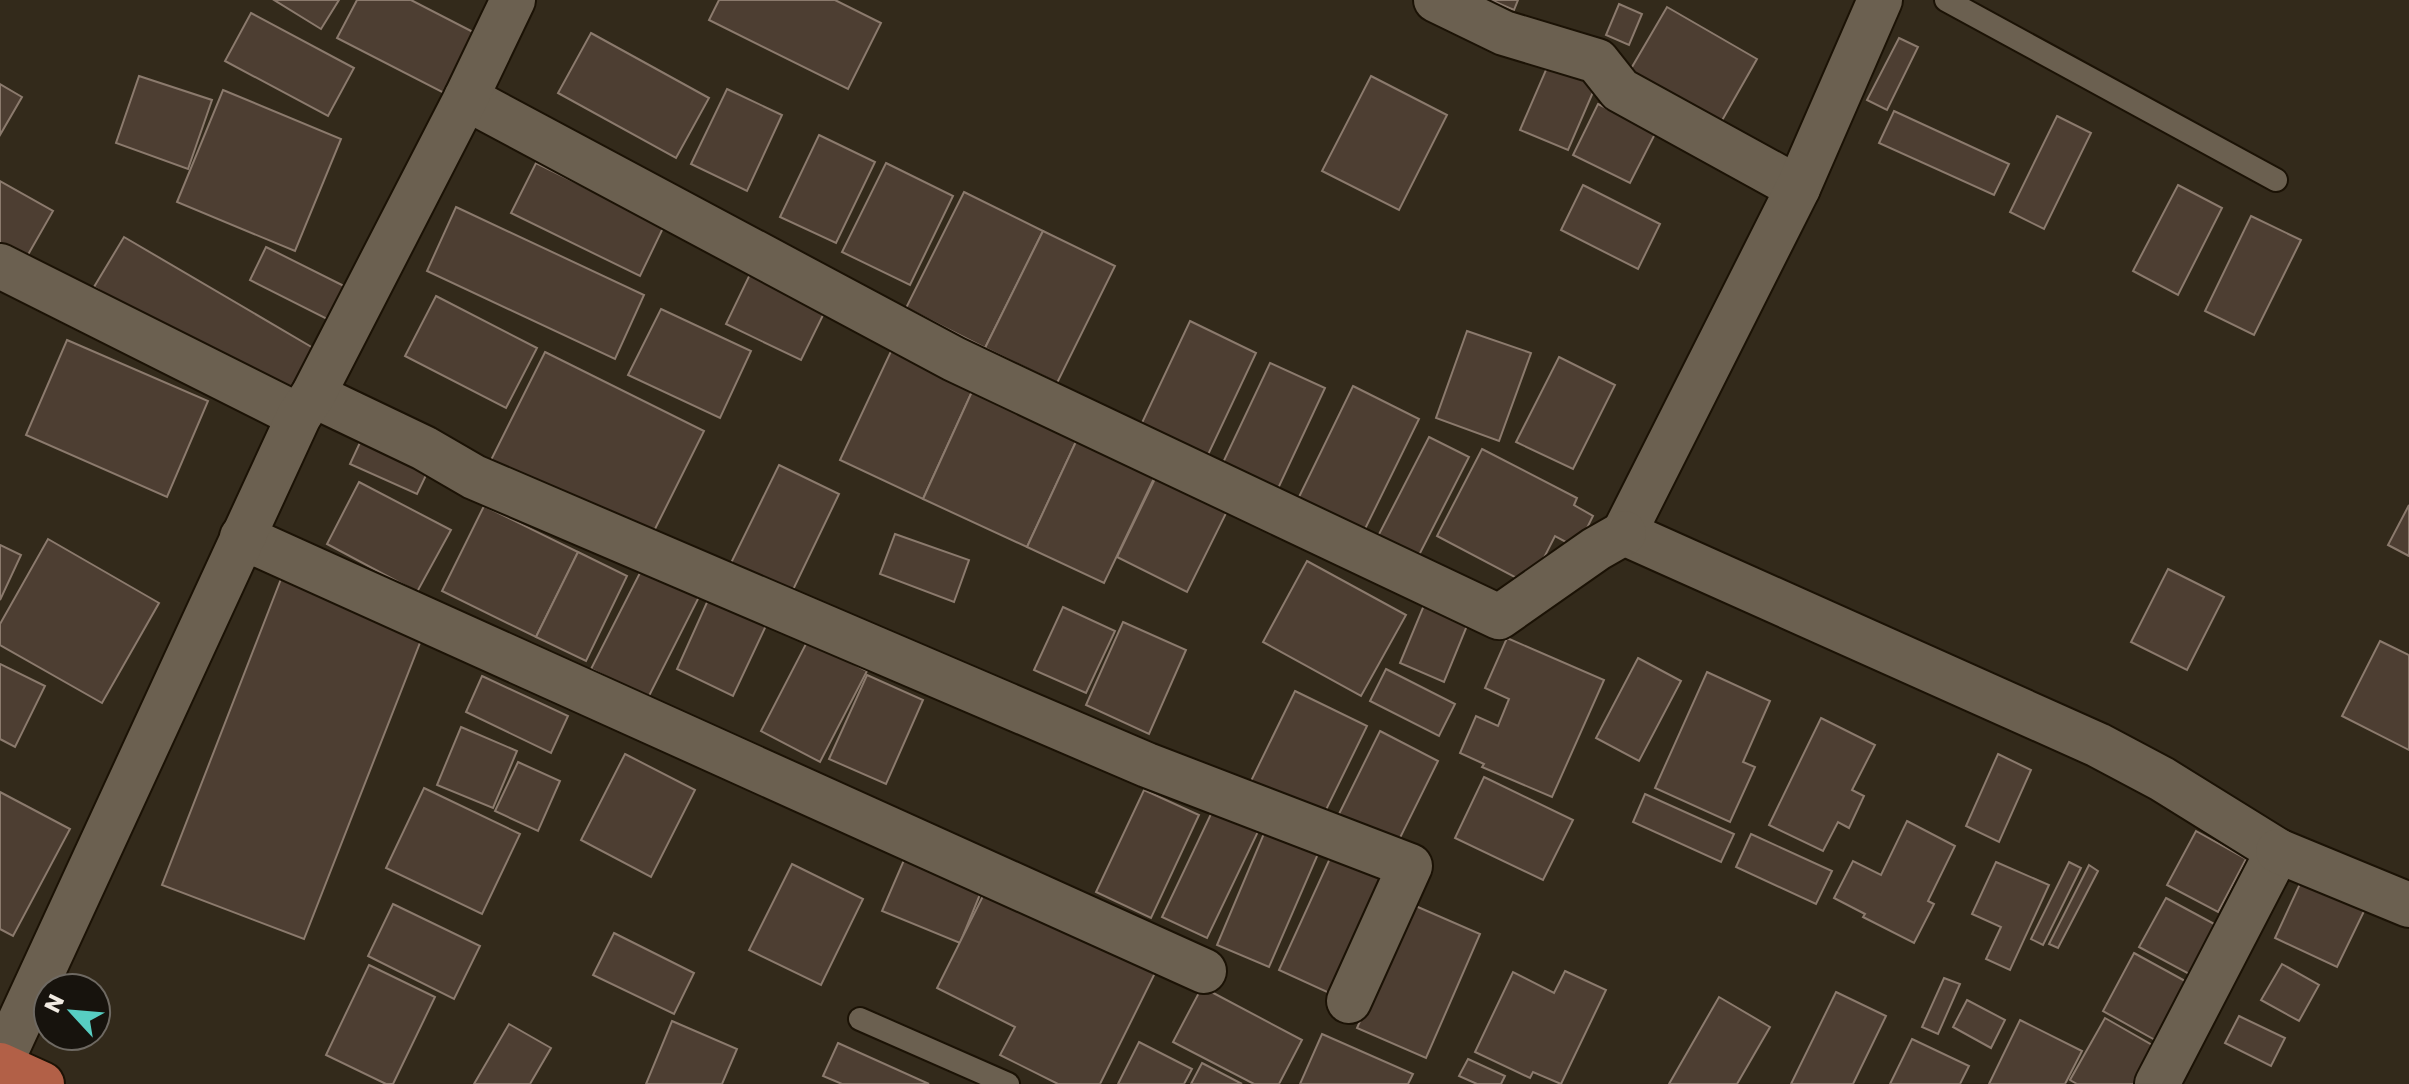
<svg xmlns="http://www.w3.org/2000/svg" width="2409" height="1084" font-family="Poppins,sans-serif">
  <rect width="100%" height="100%" fill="#332a1b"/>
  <g fill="#4d3e32" stroke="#8b7a6d" stroke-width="2">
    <polygon points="274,0 339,0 321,29"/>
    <polygon points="357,0 411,0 475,33 444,93 337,38"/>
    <polygon points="719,0 835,0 881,23 848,89 709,20"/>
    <polygon points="1491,0 1518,0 1514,10"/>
    <polygon points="1619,4 1642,14 1629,45 1606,35"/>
    <polygon points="1667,7 1757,59 1716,131 1625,79"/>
    <polygon points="251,13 354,68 328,116 225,61"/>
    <polygon points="591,33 709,98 676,158 558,93"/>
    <polygon points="1899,38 1918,47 1887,110 1867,100"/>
    <polygon points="1552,56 1600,76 1568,150 1520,130"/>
    <polygon points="139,76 212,100 188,169 116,143"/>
    <polygon points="1371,76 1447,115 1399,210 1322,171"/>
    <polygon points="0,84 22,97 0,135"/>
    <polygon points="727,89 782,115 747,191 691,164"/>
    <polygon points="223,90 341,139 295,251 177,202"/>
    <polygon points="1598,104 1656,132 1630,183 1573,155"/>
    <polygon points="1894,111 2009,164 1994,195 1879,143"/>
    <polygon points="2057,116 2091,133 2044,229 2010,212"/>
    <polygon points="819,135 875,162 836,243 780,217"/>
    <polygon points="536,163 664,226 640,276 511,213"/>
    <polygon points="886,163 953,196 910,285 842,252"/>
    <polygon points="0,181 53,211 17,274 0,265"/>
    <polygon points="1583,185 1660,224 1638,269 1561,230"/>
    <polygon points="2178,185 2222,208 2178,295 2133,271"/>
    <polygon points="964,192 1043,231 985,348 906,308"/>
    <polygon points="456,207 644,295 615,359 427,271"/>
    <polygon points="2251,216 2301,240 2254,335 2205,311"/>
    <polygon points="1043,231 1115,266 1057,383 985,348"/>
    <polygon points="124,237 320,352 289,402 94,287"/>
    <polygon points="266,247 348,288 331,321 250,280"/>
    <polygon points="753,268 828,305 801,360 726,324"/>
    <polygon points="436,296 537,348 506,408 405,356"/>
    <polygon points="661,309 751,351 720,418 628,375"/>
    <polygon points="1190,321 1256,353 1206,459 1140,427"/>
    <polygon points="1467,331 1531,353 1499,441 1436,418"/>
    <polygon points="67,340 208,401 167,497 26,435"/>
    <polygon points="893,347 975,385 923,499 840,460"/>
    <polygon points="545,352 704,431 650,539 491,460"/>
    <polygon points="1559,357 1615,385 1573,469 1516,442"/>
    <polygon points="1270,363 1325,388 1275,495 1220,469"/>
    <polygon points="975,385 1080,433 1027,547 923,499"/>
    <polygon points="1353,386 1419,419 1364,531 1298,499"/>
    <polygon points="1080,433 1158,470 1104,583 1027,547"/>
    <polygon points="363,436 430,467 417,494 350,464"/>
    <polygon points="1429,437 1469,457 1415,563 1375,542"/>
    <polygon points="1482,449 1577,498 1574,505 1593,516 1577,548 1555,536 1530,585 1437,536"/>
    <polygon points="1167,454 1238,489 1187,592 1117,557"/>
    <polygon points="779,465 839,494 791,594 730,565"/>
    <polygon points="359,482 451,530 417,592 327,544"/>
    <polygon points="2409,505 2409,556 2388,545"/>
    <polygon points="484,506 578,552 536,637 442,591"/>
    <polygon points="895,534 969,560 954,602 880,574"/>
    <polygon points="48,539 159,603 102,703 0,645 0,624"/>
    <polygon points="0,545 21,555 0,600"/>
    <polygon points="578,552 627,576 586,661 536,637"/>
    <polygon points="646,561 703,589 648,698 591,669"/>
    <polygon points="1307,561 1406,615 1361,696 1263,642"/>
    <polygon points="2168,569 2224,597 2187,670 2131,642"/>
    <polygon points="281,579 423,635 304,939 162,885"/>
    <polygon points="713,589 771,615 733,696 677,669"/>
    <polygon points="1427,598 1471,616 1444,682 1400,663"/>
    <polygon points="1063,607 1115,631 1086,693 1034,670"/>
    <polygon points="1123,622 1186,650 1149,734 1086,705"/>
    <polygon points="1507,638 1604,680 1552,797 1482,767 1484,764 1460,753 1476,716 1498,726 1509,699 1485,688"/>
    <polygon points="808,640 867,671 820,762 761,731"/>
    <polygon points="2380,641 2409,655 2409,750 2342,716"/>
    <polygon points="1638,658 1681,681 1639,761 1596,738"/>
    <polygon points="0,664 45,686 15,747 0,739"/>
    <polygon points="1386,669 1455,704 1439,736 1370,701"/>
    <polygon points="1707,672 1770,701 1743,762 1755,767 1730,822 1655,788"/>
    <polygon points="867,675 923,700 886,784 829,759"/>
    <polygon points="482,676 568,716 551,753 466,712"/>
    <polygon points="1295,691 1367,726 1323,816 1251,781"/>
    <polygon points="1821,718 1875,745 1852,790 1864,796 1849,828 1838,822 1823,851 1769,825"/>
    <polygon points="461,727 517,751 493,808 437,785"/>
    <polygon points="1380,731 1438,761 1395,848 1337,818"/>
    <polygon points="625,754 695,790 651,877 581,840"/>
    <polygon points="1998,754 2031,770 1999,842 1966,826"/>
    <polygon points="518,762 560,781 538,831 495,811"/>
    <polygon points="1484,777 1573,820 1543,880 1455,838"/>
    <polygon points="424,788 520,834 482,914 386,868"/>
    <polygon points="1144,790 1199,815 1151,918 1096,892"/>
    <polygon points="0,792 70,829 13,936 0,929"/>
    <polygon points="1645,794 1734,834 1721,862 1633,822"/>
    <polygon points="1220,795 1265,817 1207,938 1162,917"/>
    <polygon points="1907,821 1955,846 1928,901 1934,904 1914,943 1863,917 1865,914 1834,898 1853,861 1881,875"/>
    <polygon points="1268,824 1321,847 1269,967 1217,945"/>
    <polygon points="2196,831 2246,859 2218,912 2167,885"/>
    <polygon points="1751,834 1832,871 1816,904 1736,867"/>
    <polygon points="1331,856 1389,883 1338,997 1279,970"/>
    <polygon points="904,860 981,892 960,943 882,911"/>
    <polygon points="1996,862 2049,885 2010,970 1986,959 2001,927 1972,914"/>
    <polygon points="2069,862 2081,868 2043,945 2031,939"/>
    <polygon points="792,864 863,899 821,985 749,950"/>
    <polygon points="2089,865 2098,871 2058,948 2049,944"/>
    <polygon points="2305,873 2368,903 2337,967 2275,938"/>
    <polygon points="989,884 1158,967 1100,1084 1058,1084 1000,1055 1015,1027 937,988"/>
    <polygon points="2166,898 2218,926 2191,975 2139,947"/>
    <polygon points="393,904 480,946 454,999 368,956"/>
    <polygon points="1411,904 1480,934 1426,1058 1357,1028"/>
    <polygon points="614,933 694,973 674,1014 593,975"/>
    <polygon points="2134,953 2196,987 2164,1045 2103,1011"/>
    <polygon points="2282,964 2319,985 2299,1021 2261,1000"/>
    <polygon points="369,965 435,997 393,1084 386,1084 326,1055"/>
    <polygon points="1565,971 1606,990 1561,1084 1533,1072 1530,1078 1475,1052 1513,972 1554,993"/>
    <polygon points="1944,978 1960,984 1938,1034 1922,1027"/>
    <polygon points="1202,987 1302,1040 1279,1084 1254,1084 1173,1042"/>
    <polygon points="1836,992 1886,1016 1853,1084 1791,1084"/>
    <polygon points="1719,997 1770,1027 1737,1084 1669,1084"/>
    <polygon points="1967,1000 2005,1020 1991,1048 1953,1027"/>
    <polygon points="2239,1016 2285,1038 2271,1066 2225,1043"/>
    <polygon points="2105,1018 2159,1049 2140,1084 2077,1084 2070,1080"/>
    <polygon points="2020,1020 2082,1051 2065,1084 1989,1084"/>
    <polygon points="672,1021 737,1049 722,1084 646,1084"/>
    <polygon points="509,1024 551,1048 530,1084 474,1084"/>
    <polygon points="1322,1034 1413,1074 1408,1084 1300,1084"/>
    <polygon points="1912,1039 1969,1066 1960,1084 1890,1084"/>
    <polygon points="1139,1042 1192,1069 1184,1084 1118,1084"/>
    <polygon points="838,1043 929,1084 842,1084 823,1076"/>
    <polygon points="1468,1059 1505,1076 1501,1084 1477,1084 1459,1076"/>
    <polygon points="1202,1063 1242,1084 1191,1084"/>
  </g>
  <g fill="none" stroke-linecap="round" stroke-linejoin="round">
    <defs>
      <g id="service">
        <polyline points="1946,0 2276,180"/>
        <polyline points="860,1019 1008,1084"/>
      </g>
      <g id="minor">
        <polyline points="1436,0 1504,33 1597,61 1620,90 1798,188"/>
        <polyline points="1880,0 1798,188 1624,533 2098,745 2162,779 2278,851 2157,1084"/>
        <polyline points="466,98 954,359 1499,617 1596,549 1624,533"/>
        <polyline points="0,266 299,416"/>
        <polyline points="313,395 424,448 474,477 1147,765 1410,866 1349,1001"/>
        <polyline points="242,537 1204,971"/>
        <polyline points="2278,851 2409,905"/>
        <polyline points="0,1064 299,416 313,395 466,98 513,0"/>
      </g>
      <polyline id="trunk" points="0,1065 42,1084"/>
    </defs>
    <use href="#service" stroke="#1b1205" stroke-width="26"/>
    <use href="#minor" stroke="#1b1205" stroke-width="48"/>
    <use href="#trunk" stroke="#1b1205" stroke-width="48"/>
    <use href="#service" stroke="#6b6050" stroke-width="22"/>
    <use href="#minor" stroke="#6b6050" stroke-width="44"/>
    <use href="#trunk" stroke="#b26047" stroke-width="44"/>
  </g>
  <g transform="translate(72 1012) rotate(296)"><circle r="38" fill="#17130d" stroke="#6e6962" stroke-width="2"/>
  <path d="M0-6L14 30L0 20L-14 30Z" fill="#57cec2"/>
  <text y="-12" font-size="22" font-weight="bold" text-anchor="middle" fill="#f1ebe2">N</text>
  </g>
</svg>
